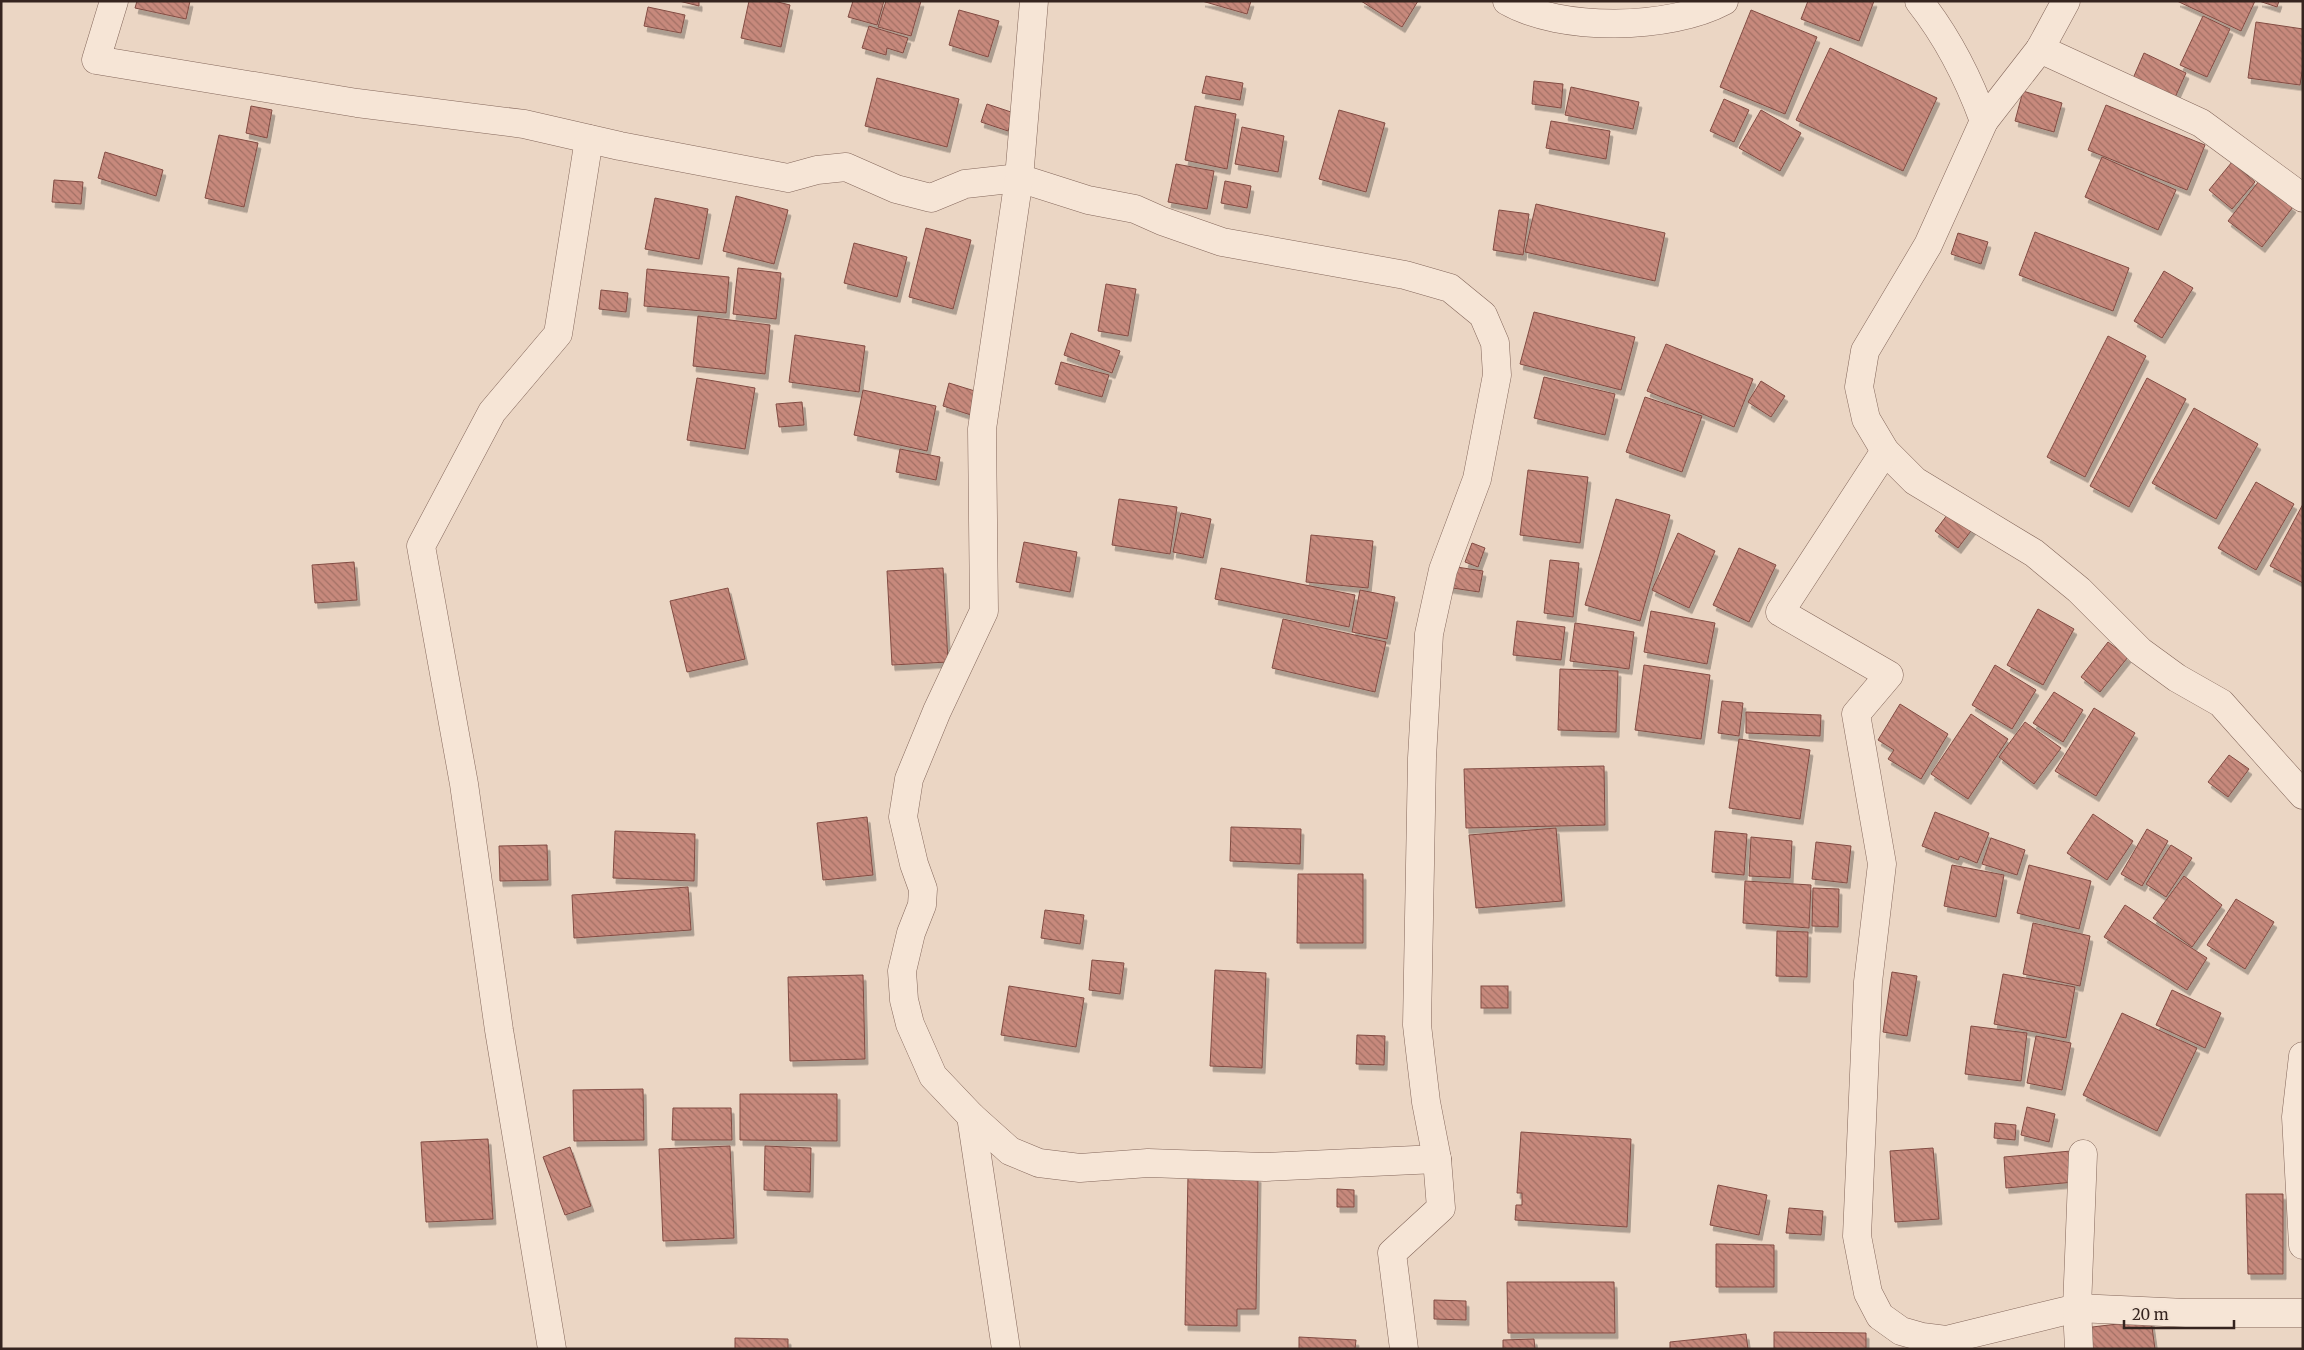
<svg xmlns="http://www.w3.org/2000/svg" width="2304" height="1350" font-family="Merriweather,serif">
  <defs>
    <pattern id="building-back-hatch" width="6" height="6" patternUnits="userSpaceOnUse" patternTransform="scale(1.25)"><rect width="6" height="6" fill="#c7897c"/><path d="M-1 5l2 2M0 0l6 6M5-1l2 2" fill="none" stroke="#a27065"/></pattern>
    <filter id="shadow"><feDropShadow dx="3" dy="5.5" stdDeviation="0" flood-color="#0004"/></filter>
  </defs>
  <rect width="100%" height="100%" fill="#ebd6c4"/>
  <g fill="url(#building-back-hatch)" stroke="#824c43" filter="url(#shadow)">
    <polygon points="137,1 190,1 186,19 135,8"/>
    <polygon points="679,1 699,1 699,6"/>
    <polygon points="749,1 774,1 790,5 781,47 741,38"/>
    <polygon points="853,1 884,1 877,25 848,17"/>
    <polygon points="886,1 921,1 911,36 878,27"/>
    <polygon points="1202,1 1251,1 1247,14"/>
    <polygon points="1361,1 1418,1 1402,27"/>
    <polygon points="1808,1 1874,1 1859,41 1801,19"/>
    <polygon points="2177,1 2255,1 2241,31"/>
    <polygon points="2259,1 2279,1 2277,7"/>
    <polygon points="648,7 685,15 681,33 644,26"/>
    <polygon points="959,10 999,21 988,57 949,45"/>
    <polygon points="1751,10 1817,37 1785,114 1720,87"/>
    <polygon points="2203,16 2230,29 2207,77 2180,65"/>
    <polygon points="2256,22 2303,29 2303,66 2300,85 2248,78"/>
    <polygon points="869,26 908,38 903,53 887,48 886,55 862,48"/>
    <polygon points="1830,48 1937,98 1903,171 1796,120"/>
    <polygon points="2144,53 2186,73 2173,102 2131,83"/>
    <polygon points="1206,76 1243,83 1240,100 1202,93"/>
    <polygon points="877,78 959,99 947,147 865,126"/>
    <polygon points="1534,81 1563,84 1561,108 1532,104"/>
    <polygon points="1571,87 1639,102 1633,129 1565,115"/>
    <polygon points="2023,91 2062,103 2054,132 2015,121"/>
    <polygon points="1724,99 1749,110 1734,142 1710,131"/>
    <polygon points="987,104 1014,113 1008,131 981,122"/>
    <polygon points="2106,105 2205,145 2187,190 2088,150"/>
    <polygon points="251,106 272,110 267,138 246,133"/>
    <polygon points="1195,106 1236,114 1227,169 1185,160"/>
    <polygon points="1339,110 1385,123 1366,192 1319,179"/>
    <polygon points="1761,110 1801,133 1780,171 1739,148"/>
    <polygon points="1551,121 1610,131 1606,159 1546,148"/>
    <polygon points="1242,127 1284,136 1278,172 1235,164"/>
    <polygon points="219,135 258,143 244,207 205,198"/>
    <polygon points="105,152 163,170 156,196 98,178"/>
    <polygon points="2102,157 2176,190 2158,230 2085,197"/>
    <polygon points="2232,162 2255,182 2232,209 2209,190"/>
    <polygon points="1176,164 1214,171 1207,209 1168,202"/>
    <polygon points="54,180 83,182 81,204 52,202"/>
    <polygon points="1225,181 1251,186 1247,208 1221,203"/>
    <polygon points="2259,181 2293,207 2262,247 2228,221"/>
    <polygon points="736,196 788,210 774,264 723,251"/>
    <polygon points="655,198 708,209 699,259 645,249"/>
    <polygon points="1536,204 1665,233 1655,281 1525,252"/>
    <polygon points="1499,210 1529,214 1523,255 1493,250"/>
    <polygon points="926,228 971,240 953,309 909,297"/>
    <polygon points="2035,232 2129,268 2113,311 2019,275"/>
    <polygon points="1958,233 1988,242 1981,264 1951,254"/>
    <polygon points="854,243 907,257 897,297 844,283"/>
    <polygon points="738,268 781,273 776,319 733,314"/>
    <polygon points="647,269 729,277 726,313 644,306"/>
    <polygon points="2164,271 2193,288 2162,338 2134,321"/>
    <polygon points="1106,284 1136,289 1128,336 1098,331"/>
    <polygon points="601,290 628,293 626,312 599,309"/>
    <polygon points="1534,312 1635,337 1621,390 1520,364"/>
    <polygon points="698,316 770,325 765,374 693,366"/>
    <polygon points="1071,333 1120,351 1112,373 1064,355"/>
    <polygon points="795,335 865,346 859,392 789,382"/>
    <polygon points="2108,336 2146,356 2085,477 2047,457"/>
    <polygon points="1666,344 1753,379 1734,427 1647,391"/>
    <polygon points="1061,362 1109,375 1102,397 1055,384"/>
    <polygon points="1544,377 1615,394 1605,435 1534,418"/>
    <polygon points="697,378 755,388 745,449 687,440"/>
    <polygon points="2147,378 2186,399 2129,507 2090,486"/>
    <polygon points="1761,381 1785,396 1771,417 1748,402"/>
    <polygon points="949,383 978,392 971,415 943,406"/>
    <polygon points="863,390 936,406 927,451 854,435"/>
    <polygon points="1645,397 1702,416 1682,472 1626,452"/>
    <polygon points="802,402 804,425 779,427 776,404"/>
    <polygon points="2194,408 2258,444 2216,519 2152,483"/>
    <polygon points="900,449 940,457 936,480 896,472"/>
    <polygon points="1528,470 1588,477 1580,543 1520,535"/>
    <polygon points="2256,482 2294,504 2256,570 2218,548"/>
    <polygon points="1119,499 1177,507 1170,554 1112,545"/>
    <polygon points="1616,499 1670,515 1640,621 1585,605"/>
    <polygon points="2303,504 2303,583 2270,566"/>
    <polygon points="1954,506 1977,523 1958,548 1935,531"/>
    <polygon points="1181,513 1211,519 1203,558 1173,552"/>
    <polygon points="1678,533 1715,551 1689,608 1652,590"/>
    <polygon points="1311,535 1373,541 1368,588 1306,582"/>
    <polygon points="1024,542 1077,552 1070,592 1016,582"/>
    <polygon points="1472,543 1485,548 1478,567 1465,562"/>
    <polygon points="1739,548 1776,565 1749,622 1713,605"/>
    <polygon points="1550,560 1579,563 1573,617 1544,613"/>
    <polygon points="354,562 357,600 315,603 312,565"/>
    <polygon points="1450,566 1483,571 1479,592 1446,587"/>
    <polygon points="943,568 948,662 892,665 887,571"/>
    <polygon points="1221,568 1355,595 1349,627 1215,599"/>
    <polygon points="728,588 745,659 687,672 670,601"/>
    <polygon points="1360,590 1395,597 1387,639 1352,632"/>
    <polygon points="2038,609 2074,629 2043,685 2007,665"/>
    <polygon points="1651,611 1715,623 1707,664 1644,652"/>
    <polygon points="1283,619 1386,642 1375,692 1272,668"/>
    <polygon points="1517,621 1565,627 1561,660 1513,655"/>
    <polygon points="1575,623 1634,632 1629,669 1570,661"/>
    <polygon points="2108,642 2128,657 2100,692 2081,677"/>
    <polygon points="1644,665 1710,675 1701,739 1635,730"/>
    <polygon points="1995,665 2036,690 2012,729 1972,705"/>
    <polygon points="1560,669 1618,671 1616,732 1558,730"/>
    <polygon points="2054,692 2083,710 2063,742 2033,723"/>
    <polygon points="1722,701 1743,703 1739,736 1718,733"/>
    <polygon points="1900,704 1948,734 1921,779 1888,759 1894,750 1878,740"/>
    <polygon points="2094,708 2135,733 2096,796 2055,771"/>
    <polygon points="1746,712 1821,715 1820,736 1746,733"/>
    <polygon points="1971,714 2008,739 1968,799 1931,774"/>
    <polygon points="2025,722 2061,748 2034,784 1999,757"/>
    <polygon points="1739,739 1810,750 1800,819 1729,808"/>
    <polygon points="2229,755 2249,769 2228,797 2208,782"/>
    <polygon points="1604,766 1605,825 1466,828 1464,769"/>
    <polygon points="1935,812 1989,833 1977,863 1960,856 1958,860 1922,846"/>
    <polygon points="2093,814 2133,841 2107,880 2067,853"/>
    <polygon points="867,817 873,875 823,880 817,823"/>
    <polygon points="1231,827 1301,829 1300,864 1230,861"/>
    <polygon points="1556,828 1562,901 1476,908 1469,835"/>
    <polygon points="2147,829 2168,841 2142,886 2121,874"/>
    <polygon points="615,831 695,834 694,881 613,878"/>
    <polygon points="1715,831 1747,834 1744,875 1712,872"/>
    <polygon points="1751,837 1792,841 1790,878 1749,876"/>
    <polygon points="1991,838 2025,850 2017,875 1982,864"/>
    <polygon points="1816,842 1851,846 1847,883 1812,879"/>
    <polygon points="547,845 548,880 500,881 499,846"/>
    <polygon points="2171,845 2192,858 2166,897 2146,884"/>
    <polygon points="1952,865 2004,875 1996,917 1944,906"/>
    <polygon points="2029,865 2091,881 2079,929 2017,913"/>
    <polygon points="1298,874 1363,874 1363,943 1297,943"/>
    <polygon points="2184,876 2222,905 2192,947 2153,918"/>
    <polygon points="1745,881 1811,885 1809,928 1743,923"/>
    <polygon points="688,887 691,930 574,938 572,895"/>
    <polygon points="1813,888 1839,889 1838,927 1812,926"/>
    <polygon points="2236,899 2274,922 2245,969 2207,945"/>
    <polygon points="2125,905 2207,958 2187,990 2104,937"/>
    <polygon points="1045,910 1084,915 1080,944 1041,938"/>
    <polygon points="2033,923 2090,936 2080,986 2023,974"/>
    <polygon points="1777,931 1808,932 1807,977 1776,976"/>
    <polygon points="1092,960 1124,963 1120,994 1089,990"/>
    <polygon points="1215,970 1266,973 1262,1068 1210,1066"/>
    <polygon points="1892,972 1917,976 1907,1036 1883,1032"/>
    <polygon points="2003,974 2075,987 2066,1038 1994,1024"/>
    <polygon points="863,975 865,1059 790,1061 788,977"/>
    <polygon points="1009,986 1084,998 1076,1047 1001,1035"/>
    <rect x="1481" y="986" width="27" height="22"/>
    <polygon points="2172,990 2221,1013 2205,1048 2156,1025"/>
    <polygon points="2122,1013 2197,1048 2157,1131 2083,1095"/>
    <polygon points="1971,1026 2027,1033 2021,1081 1965,1074"/>
    <polygon points="1357,1035 1385,1036 1384,1065 1356,1064"/>
    <polygon points="2036,1036 2071,1043 2062,1090 2027,1083"/>
    <polygon points="643,1089 644,1140 574,1141 573,1090"/>
    <polygon points="740,1094 837,1094 837,1141 740,1140"/>
    <polygon points="2027,1107 2055,1114 2049,1142 2021,1135"/>
    <polygon points="673,1108 731,1108 732,1140 672,1140"/>
    <polygon points="1995,1123 2016,1125 2015,1140 1994,1138"/>
    <polygon points="1521,1132 1631,1139 1627,1227 1515,1220 1516,1205 1522,1205 1522,1193 1517,1193"/>
    <polygon points="488,1139 493,1219 426,1222 421,1142"/>
    <polygon points="730,1146 734,1238 663,1241 659,1149"/>
    <polygon points="765,1146 811,1148 810,1192 764,1190"/>
    <polygon points="570,1147 591,1206 565,1215 543,1157"/>
    <polygon points="1933,1148 1939,1219 1895,1222 1890,1151"/>
    <polygon points="2071,1151 2075,1182 2006,1188 2004,1157"/>
    <polygon points="1188,1175 1258,1177 1256,1309 1237,1309 1237,1326 1185,1325"/>
    <polygon points="1718,1185 1767,1195 1759,1235 1710,1225"/>
    <polygon points="1337,1189 1354,1190 1354,1207 1337,1207"/>
    <polygon points="2246,1194 2283,1194 2283,1274 2248,1274"/>
    <polygon points="1789,1208 1823,1211 1821,1235 1786,1233"/>
    <polygon points="1716,1244 1774,1245 1774,1287 1716,1287"/>
    <polygon points="1507,1282 1614,1282 1615,1333 1508,1333"/>
    <polygon points="1434,1300 1466,1301 1466,1320 1434,1319"/>
    <polygon points="2151,1320 2155,1349 2087,1349 2084,1328"/>
    <polygon points="1774,1332 1866,1333 1866,1349 1774,1349"/>
    <polygon points="1746,1334 1748,1349 1670,1349 1670,1342"/>
    <polygon points="1299,1337 1356,1340 1355,1349 1299,1349"/>
    <polygon points="735,1338 788,1339 788,1349 735,1349"/>
    <polygon points="1534,1339 1535,1349 1503,1349 1503,1340"/>
  </g>
  <g fill="none" stroke-linecap="round" stroke-linejoin="round">
    <defs>
      <g id="minor">
        <polyline points="114,1 96,60 357,103 524,124 620,146 788,178 817,170 846,167 896,189 931,198 965,184 1019,178 1088,200 1135,209 1162,221 1222,242 1405,275 1450,288 1483,315 1495,343 1497,375 1477,479 1443,570 1429,634 1422,758 1417,1025 1426,1102 1437,1159 1441,1208 1392,1253 1404,1349"/>
        <polyline points="1034,1 1019,178 982,429 984,611 937,711 909,779 903,817 914,864 923,889 922,905 911,933 902,971 904,1000 910,1024 933,1076 971,1116 1010,1151 1039,1163 1080,1168 1148,1163 1265,1167 1437,1159"/>
        <path d="M 1507,1 C 1561,32 1670,30 1724,1"/>
        <path d="M 1919,1 C 1949,39 1968,77 1984,121"/>
        <polyline points="2066,1 2040,49 1984,121 1928,245 1865,351 1859,387 1866,419 1885,451 1915,481 2034,553 2079,590 2140,651 2177,678 2221,703 2303,795"/>
        <polyline points="2040,49 2201,123 2303,198"/>
        <polyline points="1885,451 1780,612 1889,675 1856,714 1882,864 1868,982 1857,1236 1868,1293 1880,1316 1901,1331 1922,1337 1946,1340 2077,1308 2186,1313 2303,1313"/>
        <polyline points="2303,1056 2296,1117 2303,1245"/>
        <polyline points="971,1116 1006,1349"/>
        <polyline points="552,1349 499,1030 464,784 421,546 492,412 558,334 589,139"/>
        <polyline points="2079,1349 2077,1308 2083,1154"/>
      </g>
    </defs>
    <use href="#minor" stroke="#84675b" stroke-width="29"/>
    <use href="#minor" stroke="#f6e5d6" stroke-width="28"/>
  </g>
  <rect width="2304" height="1350" fill="none" stroke="#35241f" stroke-width="5"/>
  <path d="M2124 1320v8h110v-8" fill="none" stroke="#35241f" stroke-width="2.5"/>
  <text x="2132" y="1320" font-size="15" fill="#35241f" stroke="#f3e2d3" stroke-width="4" paint-order="stroke">20 m</text>
</svg>
